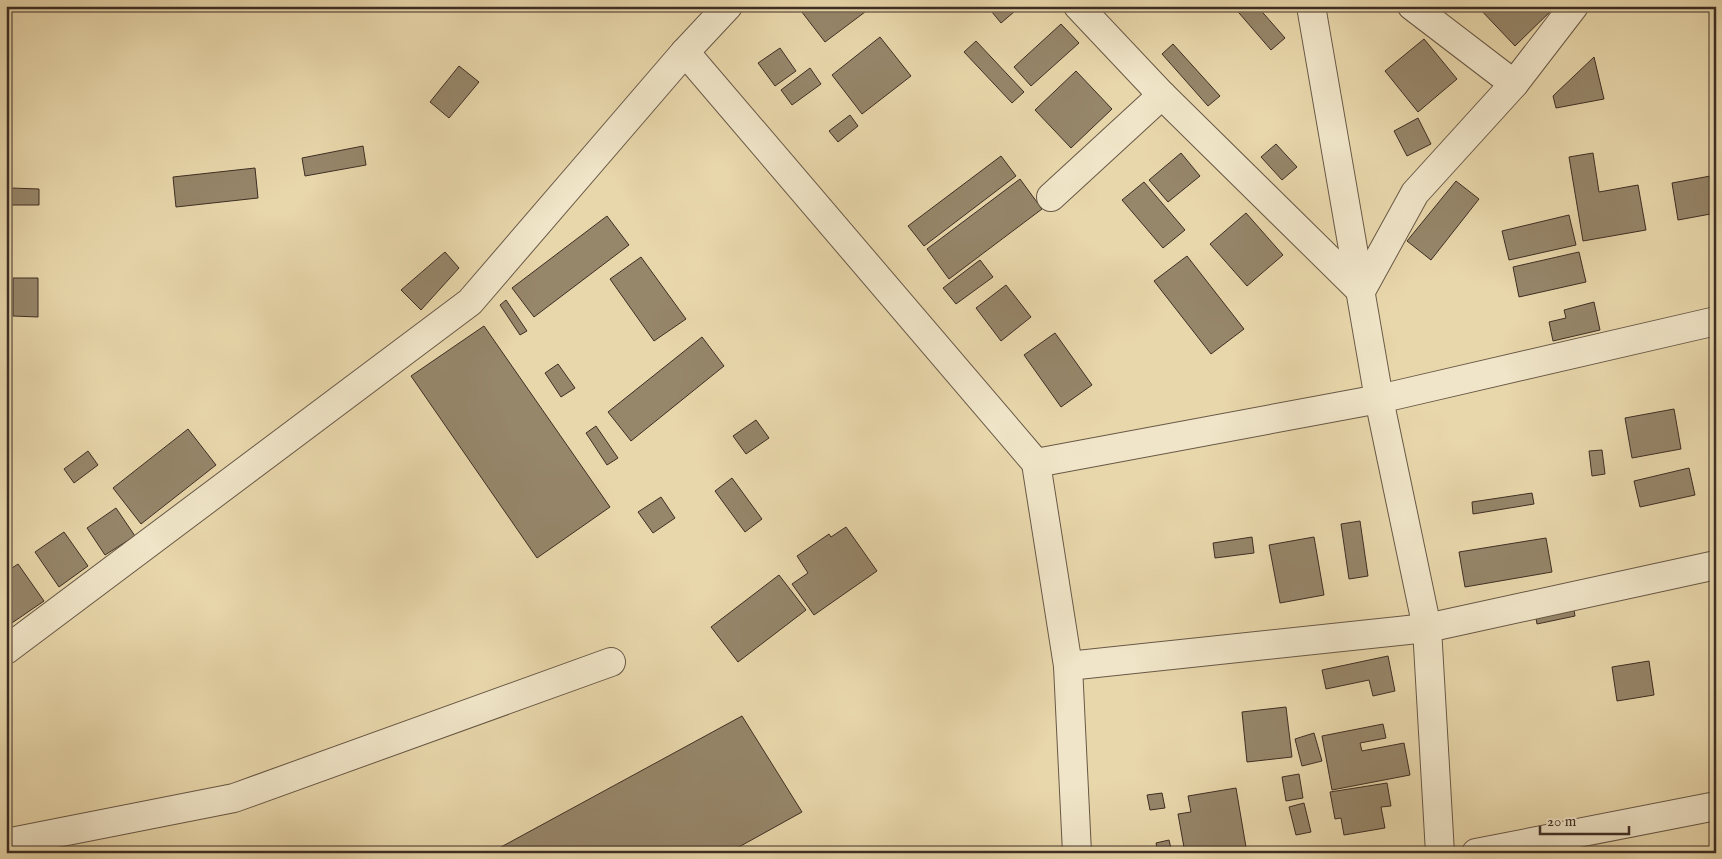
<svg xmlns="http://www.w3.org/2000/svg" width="1722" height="859" font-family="'IM FELL English',serif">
  <rect width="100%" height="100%" fill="#e8d7ab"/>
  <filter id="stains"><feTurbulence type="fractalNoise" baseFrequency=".004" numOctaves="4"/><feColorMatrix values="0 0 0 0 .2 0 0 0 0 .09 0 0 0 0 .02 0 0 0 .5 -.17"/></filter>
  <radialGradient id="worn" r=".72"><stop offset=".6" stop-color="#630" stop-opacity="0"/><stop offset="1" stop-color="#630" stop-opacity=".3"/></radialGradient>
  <g fill="#96866a" stroke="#3e2e24">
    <polygon points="799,6 861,6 865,12 825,42 798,7"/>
    <polygon points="987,6 1021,6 1001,23"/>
    <polygon points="1233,6 1257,6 1285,38 1271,50"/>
    <polygon points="1479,6 1556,6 1515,46 1478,7"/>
    <polygon points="1061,24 1079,43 1031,86 1014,67"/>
    <polygon points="880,37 911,76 862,114 832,75"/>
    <polygon points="1424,39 1457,79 1418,112 1385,71"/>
    <polygon points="976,41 1024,92 1012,103 964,52"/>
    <polygon points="1173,44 1220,96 1208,106 1162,54"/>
    <polygon points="780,48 796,71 775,86 758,63"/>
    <polygon points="1594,57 1604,99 1556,108 1553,96"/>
    <polygon points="459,66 479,82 449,118 430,102"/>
    <polygon points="810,68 821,84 792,105 781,90"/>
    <polygon points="1076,71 1112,109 1071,148 1035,110"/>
    <polygon points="850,115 858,126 838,142 829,131"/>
    <polygon points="1418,118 1431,144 1407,156 1394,131"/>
    <polygon points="1276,144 1297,167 1282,180 1261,157"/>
    <polygon points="363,146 366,165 305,176 302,158"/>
    <polygon points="1181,153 1200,176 1168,202 1149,180"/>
    <polygon points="1593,153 1599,192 1638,185 1646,230 1583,241 1569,157"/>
    <polygon points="1001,156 1016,176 924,246 908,226"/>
    <polygon points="255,168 258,198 176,207 173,177"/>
    <polygon points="1716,175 1716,213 1678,220 1672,183"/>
    <polygon points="1020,179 1042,209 949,279 927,249"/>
    <polygon points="1456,181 1479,199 1431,260 1407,241"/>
    <polygon points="1144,182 1185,230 1163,248 1122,200"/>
    <polygon points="11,188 39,189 39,205 10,205"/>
    <polygon points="1246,213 1283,255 1247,286 1210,244"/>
    <polygon points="1569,215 1576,245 1509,260 1502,231"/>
    <polygon points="607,216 629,245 534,317 512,288"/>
    <polygon points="445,252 459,268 421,310 401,290"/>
    <polygon points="1579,252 1586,282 1519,297 1513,267"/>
    <polygon points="1187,256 1244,329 1211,354 1154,281"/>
    <polygon points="641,257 686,319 654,341 610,279"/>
    <polygon points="980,260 993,277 956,304 943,288"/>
    <polygon points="13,278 38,278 38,317 13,316"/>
    <polygon points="1006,285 1031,317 1001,341 976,308"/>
    <polygon points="506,300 527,331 520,335 500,305"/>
    <polygon points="1594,302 1600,330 1553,341 1549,322 1566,318 1564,310"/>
    <polygon points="484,326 610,507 537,558 411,376"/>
    <polygon points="1055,333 1092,385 1061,407 1024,355"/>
    <polygon points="702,337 724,366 631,441 608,412"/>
    <polygon points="558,364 575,388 561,397 545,373"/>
    <polygon points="1674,409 1681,449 1632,458 1625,418"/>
    <polygon points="756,420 769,438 746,454 733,436"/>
    <polygon points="596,426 618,458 607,465 586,433"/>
    <polygon points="188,429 216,465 141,524 113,488"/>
    <polygon points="1602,450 1605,474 1592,476 1589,451"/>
    <polygon points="88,451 98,465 74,483 64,469"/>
    <polygon points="1689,468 1695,495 1640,507 1634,481"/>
    <polygon points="732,478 762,519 745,532 715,491"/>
    <polygon points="1532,493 1534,504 1473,514 1472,502"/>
    <polygon points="661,497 675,518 653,533 638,512"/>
    <polygon points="116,508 135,536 105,555 87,528"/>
    <polygon points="1360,521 1368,576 1349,579 1341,524"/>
    <polygon points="846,527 877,571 814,615 792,584 808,573 797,556 829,534 831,537"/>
    <polygon points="64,532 88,566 59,587 35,552"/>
    <polygon points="1252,537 1254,553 1215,558 1213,543"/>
    <polygon points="1314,537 1324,595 1280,603 1269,545"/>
    <polygon points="1546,538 1552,572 1465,587 1459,552"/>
    <polygon points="18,564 44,601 9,625 6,622 6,572"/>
    <polygon points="779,575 806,610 738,662 711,627"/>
    <polygon points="1573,604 1575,616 1537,624 1535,613"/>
    <polygon points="1388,656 1395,691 1373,696 1369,680 1326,689 1322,670"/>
    <polygon points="1649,661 1654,695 1617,701 1612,667"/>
    <polygon points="1286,707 1292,757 1247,762 1242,712"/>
    <polygon points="742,716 802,812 728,853 490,853"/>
    <polygon points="1383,724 1386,738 1360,743 1362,751 1404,743 1410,775 1332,790 1322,736"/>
    <polygon points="1314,733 1322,761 1302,766 1295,739"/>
    <polygon points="1299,774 1303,798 1286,801 1282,777"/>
    <polygon points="1387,783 1391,806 1381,807 1385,828 1344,835 1341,818 1335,819 1330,792"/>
    <polygon points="1236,788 1247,853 1203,853 1202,851 1185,853 1178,814 1191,812 1188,796"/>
    <polygon points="1162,793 1165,808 1150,810 1147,795"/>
    <polygon points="1304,803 1311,832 1296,835 1289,807"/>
    <polygon points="1169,840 1172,853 1158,853 1156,843"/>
    <polygon points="1275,848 1276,853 1257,853"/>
  </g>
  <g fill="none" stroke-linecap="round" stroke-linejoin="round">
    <defs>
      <g id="minor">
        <polyline points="1078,6 1162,95 1361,291 1415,193 1514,84 1574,6"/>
        <polyline points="1311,6 1379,399 1427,628 1440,853"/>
        <polyline points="1412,6 1514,84"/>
        <polyline points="685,52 1036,463 1068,666 1077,853"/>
        <polyline points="1051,197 1162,95"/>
        <polyline points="1036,463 1379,399 1716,321"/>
        <polyline points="6,650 470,302 685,52 728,6"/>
        <polyline points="1068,666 1427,628 1716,565"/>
        <polyline points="6,843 234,798 611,662"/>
        <polyline points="1476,853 1716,806"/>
      </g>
    </defs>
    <use href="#minor" stroke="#685846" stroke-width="30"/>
    <use href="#minor" stroke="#f0e5c8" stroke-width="28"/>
  </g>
  <rect width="1722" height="859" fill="none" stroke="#e8d7ab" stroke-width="25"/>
  <rect x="8" y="8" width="1707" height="844" fill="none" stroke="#3e2e24" stroke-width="2.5"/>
  <rect x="12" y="12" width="1697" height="834" fill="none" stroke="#3e2e24"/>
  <path d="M1540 826v8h89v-8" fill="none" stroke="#3e2e24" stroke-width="2.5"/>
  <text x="1547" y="826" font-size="15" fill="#3e2e24" stroke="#f0e5c8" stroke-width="4" paint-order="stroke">20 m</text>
  <rect width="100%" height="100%" filter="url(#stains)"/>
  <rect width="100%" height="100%" fill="url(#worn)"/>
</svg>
